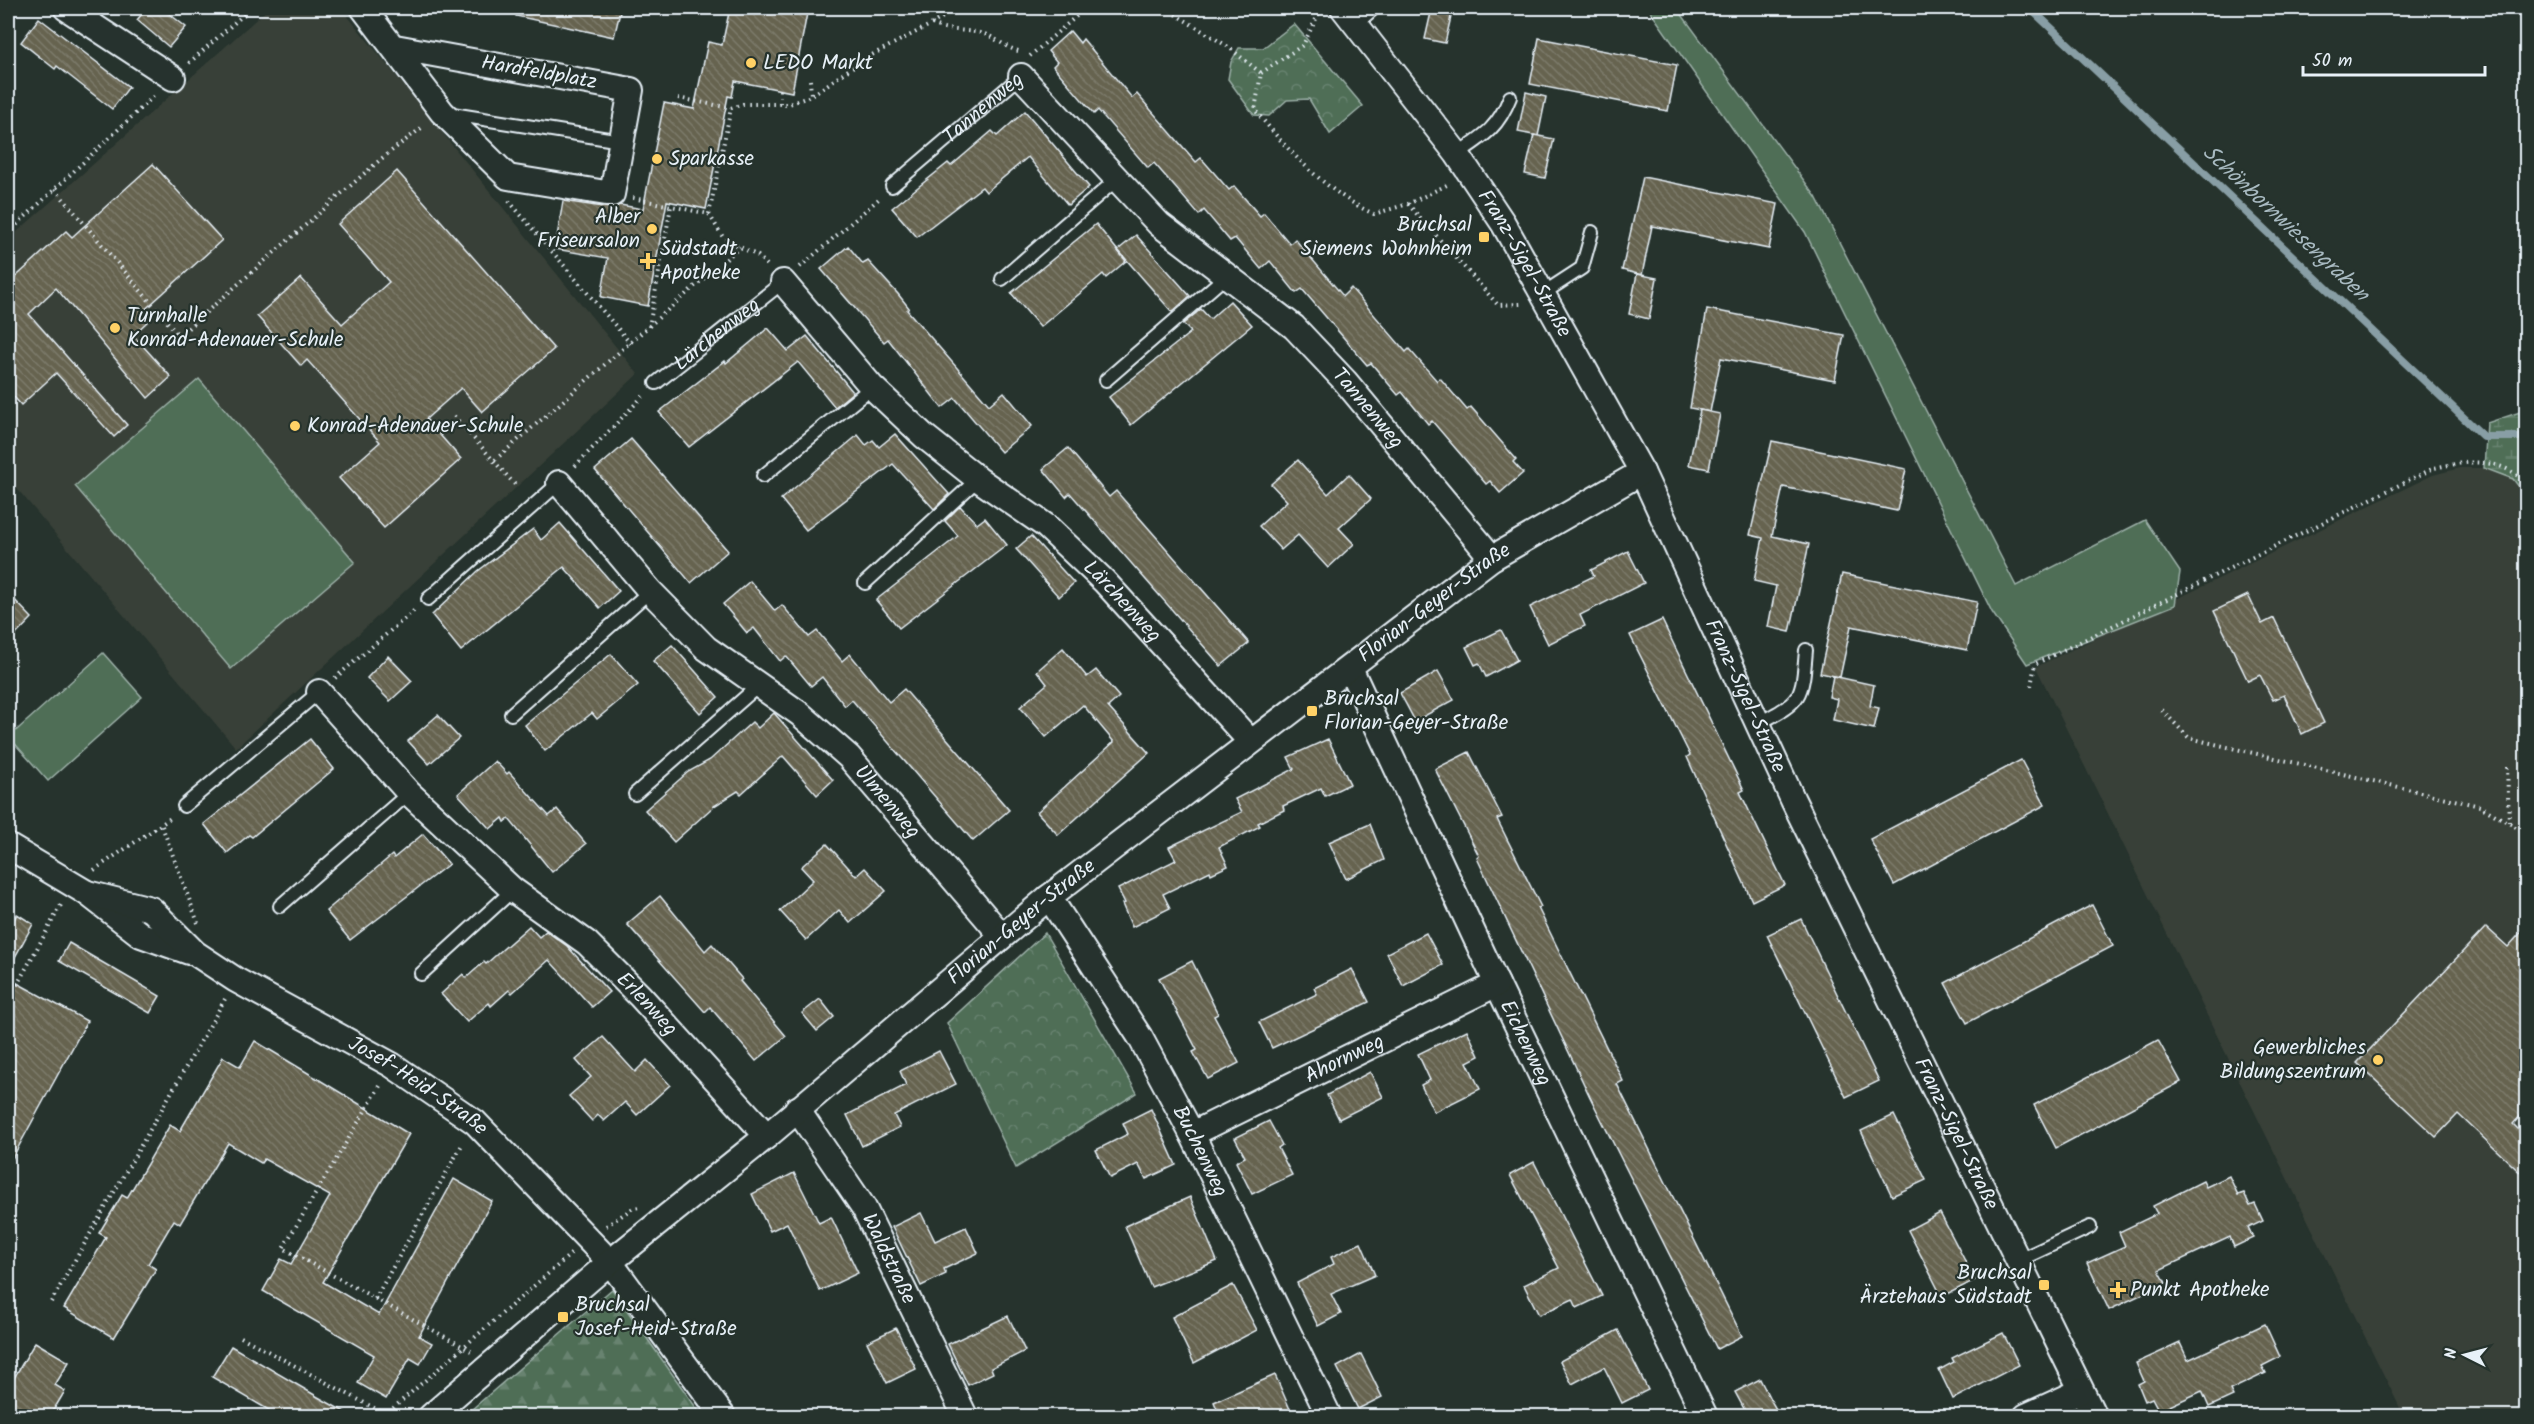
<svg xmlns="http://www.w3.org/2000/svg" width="2534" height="1424" font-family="Kalam,sans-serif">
  <defs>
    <pattern id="forest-firs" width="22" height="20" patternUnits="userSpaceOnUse" patternTransform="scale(1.5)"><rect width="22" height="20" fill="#4f6e57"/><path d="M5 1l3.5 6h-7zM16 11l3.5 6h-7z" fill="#688370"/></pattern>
    <pattern id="wetland-marsh" width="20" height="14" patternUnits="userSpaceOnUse" patternTransform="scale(1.5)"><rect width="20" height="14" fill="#4f6e57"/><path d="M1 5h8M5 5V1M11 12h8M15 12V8" fill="none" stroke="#688370"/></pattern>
    <pattern id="park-crowns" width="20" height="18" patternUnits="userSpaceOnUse" patternTransform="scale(1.5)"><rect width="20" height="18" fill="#4f6e57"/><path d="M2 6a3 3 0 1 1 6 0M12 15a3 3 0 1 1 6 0" fill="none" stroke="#688370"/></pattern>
    <pattern id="building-back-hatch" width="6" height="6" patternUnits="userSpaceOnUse" patternTransform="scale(1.5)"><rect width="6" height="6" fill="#666350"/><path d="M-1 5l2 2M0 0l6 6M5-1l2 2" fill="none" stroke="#7c7a6a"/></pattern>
  </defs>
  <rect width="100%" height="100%" fill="#26332d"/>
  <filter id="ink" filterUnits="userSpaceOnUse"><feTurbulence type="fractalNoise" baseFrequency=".0167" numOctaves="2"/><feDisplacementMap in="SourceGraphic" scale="12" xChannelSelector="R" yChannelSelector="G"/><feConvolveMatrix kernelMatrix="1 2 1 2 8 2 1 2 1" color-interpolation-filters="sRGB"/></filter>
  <g filter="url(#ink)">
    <g fill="#394138">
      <polygon points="269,8 341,8 638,374 236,748 8,478 8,240"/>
      <polygon points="2460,468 2484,468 2513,479 2526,496 2526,1416 2404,1416 2036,667 2433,475"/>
    </g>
    <g fill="#4f6e57" stroke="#9cb0a8" stroke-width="1.5">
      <polygon points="1648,8 1677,8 1816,197 2016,586 2145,520 2180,572 2175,605 2027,664 1992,612 1805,232"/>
      <polygon points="199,379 355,562 231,669 75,486"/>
      <polygon points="103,653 142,697 48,781 9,737"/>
    </g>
    <polygon fill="url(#forest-firs)" stroke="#9cb0a8" stroke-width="1.5" points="612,1289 702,1416 464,1416"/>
    <polygon fill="url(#wetland-marsh)" stroke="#9cb0a8" stroke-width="1.5" points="2526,410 2526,496 2513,479 2484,468 2487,423"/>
    <g fill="url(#park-crowns)" stroke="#9cb0a8" stroke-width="1.5">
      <polygon points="1294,24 1363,106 1330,134 1309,99 1287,100 1269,116 1254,115 1228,79 1231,62 1239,48 1263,48"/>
      <polygon points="1045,933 1137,1093 1016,1168 947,1023"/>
    </g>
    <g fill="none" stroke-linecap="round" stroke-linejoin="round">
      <polyline stroke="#889ea5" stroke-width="8" points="2030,8 2484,437 2519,437 2526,434"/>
    </g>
    <g fill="url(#building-back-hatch)" stroke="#e8f1f8" stroke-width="1.5">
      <polygon points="147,8 162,8 186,27 169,47 137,20"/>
      <polygon points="517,8 621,8 614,37 516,16"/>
      <polygon points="730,8 808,8 792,92 735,81 732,97 728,96 706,209 667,201 648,306 601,297 608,258 555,249 563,201 610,208 620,205 643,209 664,103 694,109 708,42 722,45"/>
      <polygon points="1432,8 1453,8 1445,43 1425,39"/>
      <polygon points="39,18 129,87 112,109 57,66 55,69 21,42"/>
      <polygon points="1070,31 1080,43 1083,39 1132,98 1137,94 1196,162 1201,158 1229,190 1234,186 1260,216 1264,213 1290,244 1295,239 1343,296 1351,288 1406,352 1409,349 1437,381 1440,378 1467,410 1471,407 1516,459 1513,462 1523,473 1500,493 1490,481 1486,484 1432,421 1428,424 1402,392 1398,395 1371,363 1367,365 1302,289 1296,293 1270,261 1261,269 1235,238 1230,241 1204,210 1199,215 1154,163 1148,168 1098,110 1094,114 1053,66 1057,62 1048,51"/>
      <polygon points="1539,38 1677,65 1668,111 1530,84"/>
      <polygon points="1526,92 1546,97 1538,136 1518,132"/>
      <polygon points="1025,111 1089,187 1068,205 1028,157 986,192 982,187 917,237 892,208 948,163 951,166 992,131 997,136"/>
      <polygon points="1534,135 1554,139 1545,178 1525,174"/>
      <polygon points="153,164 222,240 140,314 147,322 133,335 171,377 148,398 56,288 29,314 127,425 114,437 56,373 21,405 8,390 8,284 66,231 72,237"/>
      <polygon points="397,171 554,349 482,412 461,388 426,419 461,459 384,528 339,478 380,442 307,360 301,366 257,316 301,278 342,324 389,282 338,224"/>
      <polygon points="1643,177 1778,204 1769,249 1652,226 1642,275 1622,270"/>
      <polygon points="1096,224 1126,261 1106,278 1103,274 1040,327 1011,293"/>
      <polygon points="1136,235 1190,296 1172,312 1118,250"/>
      <polygon points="848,246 863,264 868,261 898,294 909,308 907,310 989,405 1004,392 1032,426 1001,452 955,398 942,408 888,339 884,342 821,269"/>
      <polygon points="1637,274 1657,278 1649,319 1629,314"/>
      <polygon points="1230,301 1252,325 1131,425 1109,397 1191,332 1183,324 1201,309 1210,319"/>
      <polygon points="1707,309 1844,335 1835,380 1721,358 1710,412 1690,408"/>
      <polygon points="768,328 788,351 807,336 853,392 835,407 798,362 689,447 659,412 725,361 726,363"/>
      <polygon points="1700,410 1720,414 1709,469 1689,465"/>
      <polygon points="895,434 949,494 934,509 893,464 806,530 781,499 858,435 866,445 873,440 879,447"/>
      <polygon points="631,439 728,551 691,583 595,470"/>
      <polygon points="1772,441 1906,469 1897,511 1783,487 1772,536 1809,544 1790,632 1768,627 1776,586 1754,581 1763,538 1750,535"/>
      <polygon points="1068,448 1109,497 1116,491 1249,643 1221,666 1070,493 1066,497 1043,469"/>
      <polygon points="1298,460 1328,494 1349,474 1371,499 1339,528 1354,544 1328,568 1298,535 1281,550 1259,526 1287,501 1271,484"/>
      <polygon points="960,506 977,524 985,518 1007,545 899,628 876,600 958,536 945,521"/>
      <polygon points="560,523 619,591 600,608 564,567 461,651 432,615 478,571 533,529 541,540"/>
      <polygon points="1031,536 1074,583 1059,597 1016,549"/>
      <polygon points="1628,551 1644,583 1580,615 1585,626 1548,644 1530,607 1594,576 1591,570"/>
      <polygon points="1842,574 1977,602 1967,650 1851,626 1840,677 1820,673"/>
      <polygon points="750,581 775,611 782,605 809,637 817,631 842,661 850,654 889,702 904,689 1009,810 973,841 852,700 845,706 822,677 811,686 786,656 780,661 754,628 747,633 723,604"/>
      <polygon points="8,593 32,618 8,643"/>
      <polygon points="2248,595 2262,624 2274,618 2324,723 2302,734 2284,695 2273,700 2260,675 2248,681 2214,611"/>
      <polygon points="1662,620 1744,790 1740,792 1785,885 1752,901 1687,757 1690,755 1630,635"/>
      <polygon points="1501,630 1517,660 1486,677 1479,663 1475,665 1466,647"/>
      <polygon points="672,645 718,697 700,713 653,661"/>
      <polygon points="1063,648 1087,677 1096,670 1119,697 1108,707 1149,753 1058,835 1037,812 1114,742 1083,705 1046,737 1020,707 1047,684 1037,671"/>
      <polygon points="611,654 638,685 597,719 592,713 545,751 525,725"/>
      <polygon points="388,656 412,681 390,701 367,678"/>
      <polygon points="1438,671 1454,700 1415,721 1400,693"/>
      <polygon points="1833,676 1874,685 1870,706 1879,708 1874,729 1833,720 1837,699 1829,697"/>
      <polygon points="774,713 833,780 817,795 783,756 741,794 738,791 714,806 674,842 645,810 688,772 710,760 752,722 758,728"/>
      <polygon points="438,715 459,738 429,764 408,741"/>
      <polygon points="310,739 334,769 252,837 249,835 227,853 204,824"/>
      <polygon points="1328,739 1350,784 1325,796 1321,788 1283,806 1284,810 1258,823 1260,826 1219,847 1228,866 1211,874 1210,871 1163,894 1170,908 1132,927 1122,904 1125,903 1118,889 1176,860 1169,847 1242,812 1235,799 1294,769 1288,757"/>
      <polygon points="1469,752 1502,817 1497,819 1541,907 1538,908 1623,1081 1617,1084 1742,1336 1717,1349 1590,1097 1477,858 1479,856 1435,769"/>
      <polygon points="2021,760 2045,805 1894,885 1870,839"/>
      <polygon points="495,761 507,774 509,772 549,816 557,809 586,844 552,872 509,819 505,822 503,818 490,829 458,794"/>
      <polygon points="1370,824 1384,860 1346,879 1329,842"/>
      <polygon points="423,834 449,864 350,940 326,911 392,855 394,858"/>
      <polygon points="827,844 856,876 865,868 886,891 850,923 839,910 806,940 780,911 813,880 801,867"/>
      <polygon points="660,896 705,951 712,944 742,979 740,981 786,1036 756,1061 710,1007 705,1012 627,924"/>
      <polygon points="2092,905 2113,946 1967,1023 1945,983"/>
      <polygon points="17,914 33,924 8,970 8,930"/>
      <polygon points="1801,919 1879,1081 1846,1097 1767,935"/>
      <polygon points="529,926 539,937 546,931 567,946 609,992 592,1007 549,960 512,993 509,990 491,1006 489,1003 467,1022 441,994 463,974 466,978 484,962 486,964"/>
      <polygon points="2486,927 2508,947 2526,927 2526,1110 2513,1124 2526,1137 2526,1178 2458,1114 2436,1137 2357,1063"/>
      <polygon points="1426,933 1443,965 1403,986 1387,953"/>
      <polygon points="69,943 160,996 150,1013 59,961"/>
      <polygon points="1192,961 1218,1014 1214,1016 1239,1063 1208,1079 1193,1052 1197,1050 1159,978"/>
      <polygon points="1352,969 1369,1002 1272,1048 1259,1022 1317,994 1314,988"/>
      <polygon points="8,978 87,1021 8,1166"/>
      <polygon points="820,999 834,1017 817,1031 802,1013"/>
      <polygon points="1467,1030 1479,1056 1467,1062 1480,1089 1434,1112 1421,1085 1430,1080 1418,1054"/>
      <polygon points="603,1037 635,1072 647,1060 670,1085 637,1115 625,1102 604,1121 598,1115 592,1121 569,1096 591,1077 576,1060"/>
      <polygon points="2158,1040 2181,1082 2056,1148 2034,1105"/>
      <polygon points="255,1041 409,1134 323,1282 379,1315 454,1179 492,1201 419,1336 432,1343 420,1364 410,1358 386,1399 358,1383 374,1355 263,1291 281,1259 291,1264 330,1196 264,1159 261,1163 228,1143 180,1224 174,1220 148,1264 156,1269 114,1338 64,1308 106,1237 99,1233 122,1195 127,1198 170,1125 180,1131 223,1057 240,1067"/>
      <polygon points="939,1051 956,1084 894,1115 900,1127 862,1146 847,1115 906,1085 900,1071"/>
      <polygon points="1370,1072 1383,1097 1339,1119 1327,1095"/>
      <polygon points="1151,1109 1176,1165 1146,1179 1138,1164 1110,1178 1096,1150 1128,1134 1123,1123"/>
      <polygon points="1894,1115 1926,1180 1892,1196 1861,1131"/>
      <polygon points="1269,1121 1282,1145 1278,1148 1292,1175 1252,1194 1236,1162 1245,1157 1235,1138"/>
      <polygon points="1534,1162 1602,1296 1577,1308 1573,1299 1539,1315 1524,1285 1559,1268 1510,1175"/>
      <polygon points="794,1173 819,1223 831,1217 858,1273 820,1291 787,1223 770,1231 752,1194"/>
      <polygon points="2229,1176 2238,1195 2244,1193 2250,1206 2255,1204 2263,1221 2248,1228 2253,1238 2234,1247 2230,1237 2159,1270 2166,1283 2109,1310 2087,1263 2125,1246 2119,1232 2157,1214 2153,1206 2203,1181 2206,1187"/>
      <polygon points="1190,1197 1217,1261 1151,1287 1125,1226"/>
      <polygon points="921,1213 935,1241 966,1227 978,1253 944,1269 946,1274 921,1286 892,1227"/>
      <polygon points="1940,1213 1975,1280 1942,1297 1908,1230"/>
      <polygon points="1361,1243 1375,1275 1331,1294 1341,1314 1318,1326 1297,1283 1334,1264 1331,1257"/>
      <polygon points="1233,1285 1257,1330 1194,1363 1172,1317"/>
      <polygon points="1008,1316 1025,1351 991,1368 993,1373 968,1385 948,1344"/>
      <polygon points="2265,1324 2280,1357 2262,1366 2266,1373 2230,1390 2233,1396 2209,1407 2202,1391 2159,1411 2152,1398 2145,1401 2138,1384 2144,1381 2136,1363 2180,1343 2188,1360"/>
      <polygon points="896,1328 916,1369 887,1383 867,1342"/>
      <polygon points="1618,1330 1648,1390 1622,1403 1604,1367 1572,1384 1560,1361"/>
      <polygon points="2003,1333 2019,1365 1953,1399 1939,1370 1954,1362 1952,1358"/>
      <polygon points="35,1342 69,1362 55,1385 65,1391 50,1416 8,1416 8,1388"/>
      <polygon points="231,1346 318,1397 352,1416 279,1416 212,1377"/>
      <polygon points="1361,1354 1382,1397 1358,1409 1337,1367"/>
      <polygon points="1275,1375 1293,1416 1220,1416 1214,1402"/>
      <polygon points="1760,1379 1770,1399 1780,1416 1748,1416 1735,1392"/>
    </g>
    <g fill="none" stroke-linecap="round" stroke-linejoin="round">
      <defs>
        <g id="lane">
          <polyline points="1356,24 1374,8"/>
          <polyline points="446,113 621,141"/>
          <path d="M 1457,154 C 1484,136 1498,128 1510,97"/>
          <path id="s1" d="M 892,186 L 1021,76"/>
          <polyline points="1002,279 1117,179"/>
          <polyline points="1542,294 1582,268 1592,232"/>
          <polyline points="1106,380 1226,276"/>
          <path id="s2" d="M 656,383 L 783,282"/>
          <polyline points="763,476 872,387"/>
          <polyline points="865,583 978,479"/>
          <polyline points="428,599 559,483"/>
          <polyline points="511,714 650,591"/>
          <path d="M 1758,724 C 1802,700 1802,700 1806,650"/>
          <polyline points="635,794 758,686"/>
          <polyline points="184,806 319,692"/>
          <polyline points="280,906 409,793"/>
          <polyline points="421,974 513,890"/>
          <polyline points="2017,1261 2090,1227"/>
        </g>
        <g id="street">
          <polyline points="66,8 173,78"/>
          <polyline points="363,8 442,112 508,177 612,194 631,90 395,47"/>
          <path id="s3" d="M 1343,8 L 1457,154 L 1503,223 L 1642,472 L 1793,800 L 2094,1416"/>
          <path id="s4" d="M 1021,76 L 1159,224 L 1294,327 L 1345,381 L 1492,558"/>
          <path id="s5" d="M 783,282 L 872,387 L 924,436 L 978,479 L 1046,526 L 1104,581 L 1250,741"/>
          <path id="s6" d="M 559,483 L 650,591 L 706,648 L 800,714 L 849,757 L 1002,936"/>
          <path id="s7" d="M 1350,668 L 1497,984 L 1705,1416"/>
          <path id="s8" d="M 319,692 L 409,793 L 513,890 L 587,943 L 640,996 L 767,1136"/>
          <polyline points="8,846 87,893 141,935 189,952"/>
          <path id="s9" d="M 87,893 L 151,909 L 195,953 L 236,980 L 392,1065 L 475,1122 L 610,1262 L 723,1416"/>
          <path id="s10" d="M 1049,897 L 1140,1037 L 1192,1134 L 1329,1416"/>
          <path id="s11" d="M 797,1109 L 864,1208 L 965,1416"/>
          <path id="s12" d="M 1192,1134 L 1497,984"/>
          <path id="s13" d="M 431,1416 L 610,1262 L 767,1136 L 1049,897 L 1492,558 L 1642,472"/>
          <polyline points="2026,1416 2081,1391"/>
        </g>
      </defs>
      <use href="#lane" stroke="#e8f1f8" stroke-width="16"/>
      <use href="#street" stroke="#e8f1f8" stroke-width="28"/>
      <g stroke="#e8f1f8" stroke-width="4" stroke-dasharray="1.5 4.5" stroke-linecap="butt">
        <path d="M 1165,8 L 1227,46 L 1261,73 L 1255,110 C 1287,150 1327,193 1374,214 L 1408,204 L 1449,184"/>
        <path d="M 932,24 C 949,32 966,29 984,34 C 997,38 1005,48 1019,51"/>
        <polyline points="1030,56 1086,8"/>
        <polyline points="189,63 251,8"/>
        <polyline points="1261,73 1303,45 1319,13"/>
        <polyline points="810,80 811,95"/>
        <polyline points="780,90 780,103"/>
        <polyline points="678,98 731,108 743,104 789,104 811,96 864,59 932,24 957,8"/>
        <polyline points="55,189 179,336 381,159 424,126"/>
        <polyline points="633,198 709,214 724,239 758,256 767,265"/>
        <polyline points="509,201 631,344"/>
        <polyline points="1408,204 1498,305 1521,304"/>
        <polyline points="709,214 731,108"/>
        <polyline points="8,233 155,95"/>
        <polyline points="800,267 881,197"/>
        <polyline points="649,327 671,206"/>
        <polyline points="454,416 517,487"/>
        <polyline points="495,460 740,247"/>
        <polyline points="575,466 645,394"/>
        <polyline points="335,678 416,609"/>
        <path d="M 2031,686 L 2035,664 L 2434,468 C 2466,461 2502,456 2526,484"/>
        <polyline points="2162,710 2189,738 2480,806 2526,833"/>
        <polyline points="2507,767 2509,822"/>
        <polyline points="162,826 198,923"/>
        <polyline points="94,870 172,817"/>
        <polyline points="8,1001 61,905"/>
        <polyline points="380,1086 283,1248 471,1351"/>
        <polyline points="606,1226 633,1208 640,1207"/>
        <polyline points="375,1299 463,1143"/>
        <polyline points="51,1302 225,999"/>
        <polyline points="241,1337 389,1416"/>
        <polyline points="8,1373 14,1362"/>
        <polyline points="384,1416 572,1253"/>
      </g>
      <use href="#lane" stroke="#26332d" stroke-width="12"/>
      <use href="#street" stroke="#26332d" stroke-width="24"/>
    </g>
  </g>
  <g fill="#ffd166" stroke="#26332d" stroke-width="2">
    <circle cx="751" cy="63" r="6"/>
    <circle cx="657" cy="159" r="6"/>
    <circle cx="652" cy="229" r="6"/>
    <rect x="1478" y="231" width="12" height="12" rx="3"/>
    <path d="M645 252h6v6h6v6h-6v6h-6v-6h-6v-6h6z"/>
    <circle cx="115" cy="328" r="6"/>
    <circle cx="295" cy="426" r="6"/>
    <rect x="1306" y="705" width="12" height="12" rx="3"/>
    <circle cx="2378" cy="1060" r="6"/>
    <rect x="2038" y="1279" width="12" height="12" rx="3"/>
    <path d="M2115 1281h6v6h6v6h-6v6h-6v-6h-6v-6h6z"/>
    <rect x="557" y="1311" width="12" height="12" rx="3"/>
  </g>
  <g text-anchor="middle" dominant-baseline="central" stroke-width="4.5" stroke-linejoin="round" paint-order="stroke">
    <g font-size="21" fill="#e8f1f8" stroke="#26332d" text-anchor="start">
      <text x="763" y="63">LEDO Markt</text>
      <text x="669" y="159">Sparkasse</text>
      <text x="640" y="217" text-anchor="end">Alber<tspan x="640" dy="24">Friseursalon</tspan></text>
      <text x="1472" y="225" text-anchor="end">Bruchsal<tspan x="1472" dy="24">Siemens Wohnheim</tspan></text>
      <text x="660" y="249">Südstadt<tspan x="660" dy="24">Apotheke</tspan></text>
      <text x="127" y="316">Turnhalle<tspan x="127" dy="24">Konrad-Adenauer-Schule</tspan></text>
      <text x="307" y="426">Konrad-Adenauer-Schule</text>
      <text x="1324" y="699">Bruchsal<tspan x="1324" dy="24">Florian-Geyer-Straße</tspan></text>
      <text x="2366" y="1048" text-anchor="end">Gewerbliches<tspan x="2366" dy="24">Bildungszentrum</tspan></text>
      <text x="2032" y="1273" text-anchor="end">Bruchsal<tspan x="2032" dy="24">Ärztehaus Südstadt</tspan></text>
      <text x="2130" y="1290">Punkt Apotheke</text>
      <text x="575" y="1305">Bruchsal<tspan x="575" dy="24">Josef-Heid-Straße</tspan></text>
    </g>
    <g font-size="21" fill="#e8f1f8" stroke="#26332d">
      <text transform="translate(539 73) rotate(10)">Hardfeldplatz</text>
      <text stroke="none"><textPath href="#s1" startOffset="120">Tannenweg</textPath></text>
      <text stroke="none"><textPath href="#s3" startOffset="314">Franz-Sigel-Straße</textPath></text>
      <text stroke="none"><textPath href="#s2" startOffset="78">Lärchenweg</textPath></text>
      <text stroke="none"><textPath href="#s4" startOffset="482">Tannenweg</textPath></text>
      <text stroke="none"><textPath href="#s5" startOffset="468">Lärchenweg</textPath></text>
      <text stroke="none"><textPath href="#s13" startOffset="1292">Florian-Geyer-Straße</textPath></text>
      <text stroke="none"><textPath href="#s3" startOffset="800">Franz-Sigel-Straße</textPath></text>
      <text stroke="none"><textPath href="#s6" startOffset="460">Ulmenweg</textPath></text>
      <text stroke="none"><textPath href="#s13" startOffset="770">Florian-Geyer-Straße</textPath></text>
      <text stroke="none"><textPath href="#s8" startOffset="454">Erlenweg</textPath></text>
      <text stroke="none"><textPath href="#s7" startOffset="414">Eichenweg</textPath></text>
      <text stroke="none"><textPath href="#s12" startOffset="170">Ahornweg</textPath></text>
      <text stroke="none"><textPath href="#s9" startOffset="388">Josef-Heid-Straße</textPath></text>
      <text stroke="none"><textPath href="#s3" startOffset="1286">Franz-Sigel-Straße</textPath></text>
      <text stroke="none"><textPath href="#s10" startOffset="296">Buchenweg</textPath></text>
      <text stroke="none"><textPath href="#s11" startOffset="176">Waldstraße</textPath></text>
    </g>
    <g font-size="22" font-style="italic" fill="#a8bac1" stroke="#26332d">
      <text transform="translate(2285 224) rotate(43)">Schönbornwiesengraben</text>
    </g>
  </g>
  <rect width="2534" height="1424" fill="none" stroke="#26332d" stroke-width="30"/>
  <rect x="15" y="15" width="2504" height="1394" fill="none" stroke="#e8f1f8" stroke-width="2" filter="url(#ink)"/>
  <g transform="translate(2465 1355) rotate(276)" stroke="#26332d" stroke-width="4.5" paint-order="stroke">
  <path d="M0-4.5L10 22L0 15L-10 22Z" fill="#e8f1f8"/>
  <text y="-9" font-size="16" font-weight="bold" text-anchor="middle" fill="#e8f1f8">N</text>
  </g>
  <path d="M2303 66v9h182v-9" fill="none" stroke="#e8f1f8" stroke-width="3"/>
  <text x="2312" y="66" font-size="18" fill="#e8f1f8" stroke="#26332d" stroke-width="4.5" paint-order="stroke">50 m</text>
</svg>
